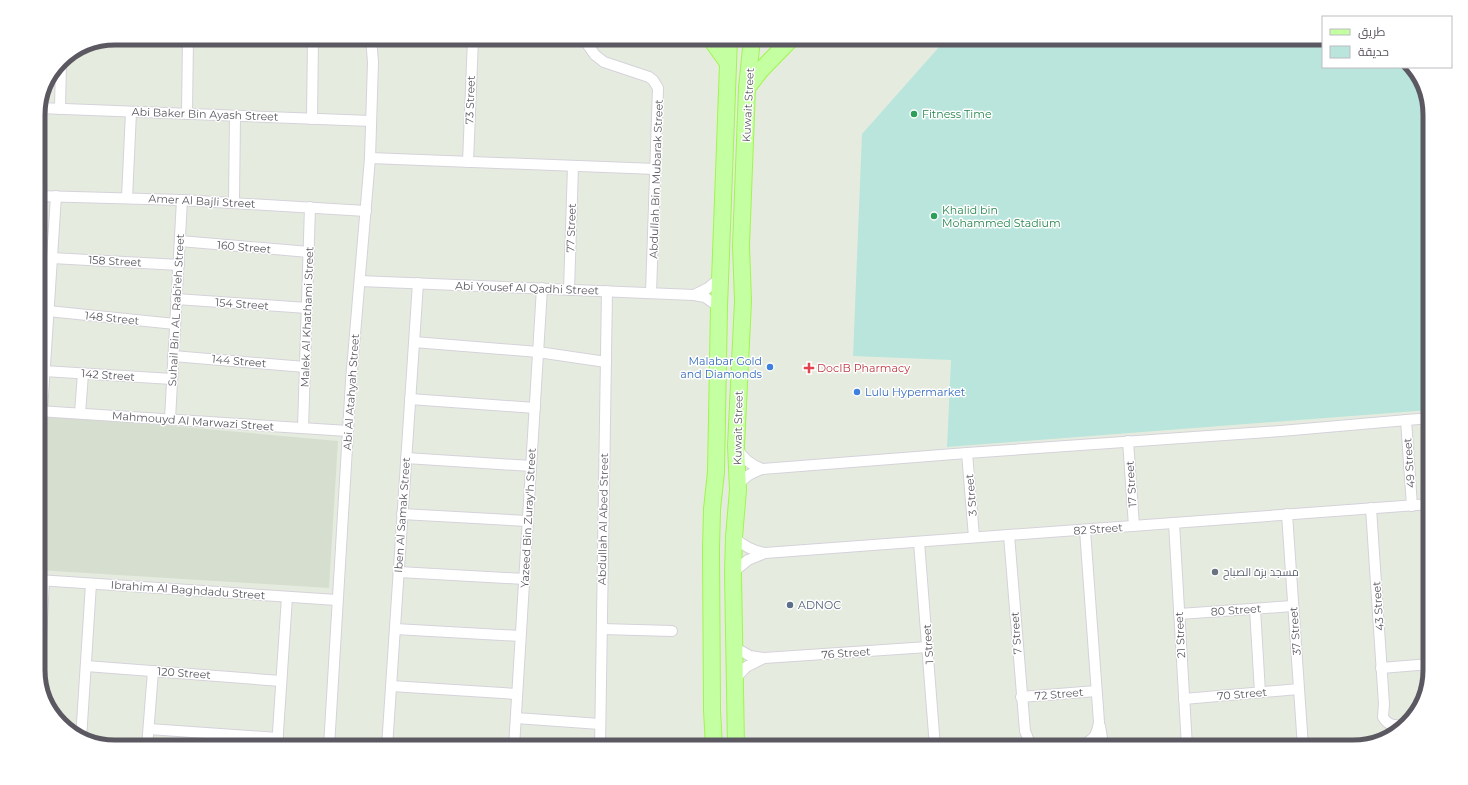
<svg xmlns="http://www.w3.org/2000/svg" width="1468" height="785" font-family="Montserrat,Cairo,sans-serif">
  <rect width="100%" height="100%" fill="#e5ecdf"/>
  <polygon fill="#d6ded0" points="38,414 338,441 329,588 38,570"/>
  <polygon fill="#bae5dc" points="947,38 1323,38 1323,67 1411,67 1417,72 1430,110 1430,410 947,447 951,360 853,356 862,134"/>
  <g fill="none" stroke-linecap="round" stroke-linejoin="round">
    <defs>
      <g id="minor">
        <polyline points="366,38 491,39 522,38"/>
        <polyline points="583,38 595,55 604,62 649,77 653,80 658,88 651,293"/>
        <polyline points="39,108 371,121"/>
        <polyline points="60,109 61,60"/>
        <polyline points="187,114 188,38"/>
        <polyline points="312,119 313,38"/>
        <polyline points="370,158 656,169"/>
        <polyline points="468,162 473,39"/>
        <polyline points="38,196 182,200 366,211"/>
        <polyline points="127,198 131,112"/>
        <polyline points="234,202 235,116"/>
        <polyline points="180,241 309,252"/>
        <polyline points="52,258 179,265"/>
        <polyline points="360,281 694,295 705,297 719,307"/>
        <polyline points="569,290 573,166"/>
        <polyline points="694,295 708,288 720,278"/>
        <polyline points="176,299 307,308"/>
        <polyline points="48,311 175,324"/>
        <polyline points="414,342 538,352 606,362"/>
        <polyline points="173,356 305,367"/>
        <polyline points="44,371 172,379"/>
        <polyline points="410,399 535,408"/>
        <polyline points="38,411 348,431"/>
        <polyline points="42,411 56,196"/>
        <polyline points="80,413 83,374"/>
        <polyline points="170,419 182,200"/>
        <polyline points="1406,420 1412,506"/>
        <polyline points="303,428 310,207"/>
        <polyline points="1128,441 1134,526"/>
        <path d="M 737,448 C 743,459 751,465 762,469"/>
        <polyline points="967,453 974,537"/>
        <polyline points="406,458 531,466"/>
        <path d="M 738,489 C 741,477 752,473 762,469 L 967,453 L 1281,431 L 1430,418"/>
        <path d="M 1371,508 L 1384,704 L 1383,717 C 1388,726 1395,726 1404,724"/>
        <polyline points="402,514 528,521"/>
        <polyline points="1287,514 1303,747"/>
        <polyline points="1174,523 1187,747"/>
        <polyline points="1009,535 1025,731 1029,741 1036,747"/>
        <path d="M 734,537 C 743,546 753,551 765,553"/>
        <polyline points="919,542 935,747"/>
        <polyline points="399,572 524,579"/>
        <polyline points="733,572 748,560 765,553 1430,504"/>
        <polyline points="38,580 337,600"/>
        <polyline points="1255,609 1260,692"/>
        <polyline points="1179,614 1293,606"/>
        <polyline points="395,629 520,636"/>
        <polyline points="602,629 672,631"/>
        <polyline points="734,647 750,656 764,658 928,647"/>
        <polyline points="86,666 281,681"/>
        <polyline points="1381,668 1430,664"/>
        <polyline points="39,678 44,580"/>
        <polyline points="735,679 746,667 762,659"/>
        <polyline points="391,686 517,694"/>
        <polyline points="1021,697 1096,691"/>
        <polyline points="1184,699 1299,689"/>
        <polyline points="516,718 600,724"/>
        <polyline points="149,729 278,738"/>
        <polyline points="81,739 91,584"/>
        <path d="M 1082,745 C 1094,740 1097,735 1099,722 L 1085,530"/>
        <polyline points="329,746 340,747"/>
        <polyline points="147,747 153,671"/>
        <polyline points="277,747 287,597"/>
        <polyline points="329,747 351,381 370,158 373,62 371,38"/>
        <polyline points="387,747 418,283"/>
        <polyline points="514,747 542,288"/>
        <polyline points="600,747 607,291"/>
        <polyline points="1062,747 1082,745 1092,747 1097,745 1102,738 1100,726"/>
      </g>
      <g id="primary">
        <polyline points="710,38 728,63"/>
        <polyline points="747,88 760,71 792,38"/>
        <polyline points="714,747 712,710 711,549 712,509 716,472 719,307 729,38"/>
        <polyline points="736,747 733,573 734,537 738,490 736,446 743,301 741,246 747,88 752,38"/>
      </g>
    </defs>
    <use href="#minor" stroke="#d5d2da" stroke-width="12"/>
    <use href="#primary" stroke="#a1f54f" stroke-width="18"/>
    <use href="#minor" stroke="#fff" stroke-width="10"/>
    <use href="#primary" stroke="#c4ffa1" stroke-width="16"/>
  </g>
  <g fill="#2e9e5b" stroke="#fff" stroke-width="1.5">
    <circle cx="914" cy="114" r="4"/>
    <circle cx="934" cy="216" r="4"/>
  </g>
  <g fill="#3f7fe0" stroke="#fff" stroke-width="1.5">
    <circle cx="770" cy="367" r="4"/>
    <circle cx="857" cy="392" r="4"/>
  </g>
  <path fill="#e0444e" stroke="#fff" stroke-width="1.5" d="M807 362h4v4h4v4h-4v4h-4v-4h-4v-4h4z"/>
  <circle fill="#6b7280" stroke="#fff" stroke-width="1.5" cx="1215" cy="572" r="4"/>
  <circle fill="#5c6f8a" stroke="#fff" stroke-width="1.5" cx="790" cy="605" r="4"/>
  <g text-anchor="middle" dominant-baseline="central" stroke-width="3" stroke-linejoin="round" paint-order="stroke">
    <g font-size="11" fill="#5b5861" stroke="#fff">
      <text transform="translate(470 100) rotate(-88)">73 Street</text>
      <text transform="translate(748 105) rotate(-87)">Kuwait Street</text>
      <text transform="translate(205 114) rotate(2)">Abi Baker Bin Ayash Street</text>
      <text transform="translate(656 179) rotate(-88)">Abdullah Bin Mubarak Street</text>
      <text transform="translate(202 201) rotate(3)">Amer Al Bajli Street</text>
      <text transform="translate(571 228) rotate(-88)">77 Street</text>
      <text transform="translate(244 247) rotate(5)">160 Street</text>
      <text transform="translate(115 261) rotate(3)">158 Street</text>
      <text transform="translate(527 288) rotate(2)">Abi Yousef Al Qadhi Street</text>
      <text transform="translate(242 304) rotate(4)">154 Street</text>
      <text transform="translate(176 310) rotate(-87)">Suhail Bin AL Rabi'eh Street</text>
      <text transform="translate(307 317) rotate(-88)">Malek Al Khathami Street</text>
      <text transform="translate(112 318) rotate(6)">148 Street</text>
      <text transform="translate(239 361) rotate(5)">144 Street</text>
      <text transform="translate(108 375) rotate(4)">142 Street</text>
      <text transform="translate(351 392) rotate(-86)">Abi Al Atahyah Street</text>
      <text transform="translate(193 421) rotate(4)">Mahmouyd Al Marwazi Street</text>
      <text transform="translate(738 428) rotate(-89)">Kuwait Street</text>
      <text transform="translate(1409 463) rotate(-94)">49 Street</text>
      <text transform="translate(1131 484) rotate(-94)">17 Street</text>
      <text transform="translate(971 495) rotate(-95)">3 Street</text>
      <text transform="translate(402 515) rotate(-86)">Iben Al Samak Street</text>
      <text transform="translate(528 518) rotate(-87)">Yazeed Bin Zuray'h Street</text>
      <text transform="translate(603 519) rotate(-89)">Abdullah Al Abed Street</text>
      <text transform="translate(1098 529) rotate(-4)">82 Street</text>
      <text transform="translate(188 590) rotate(4)">Ibrahim Al Baghdadu Street</text>
      <text transform="translate(1378 606) rotate(-94)">43 Street</text>
      <text transform="translate(1236 610) rotate(-4)">80 Street</text>
      <text transform="translate(1295 631) rotate(-94)">37 Street</text>
      <text transform="translate(1016 633) rotate(-94)">7 Street</text>
      <text transform="translate(1180 635) rotate(-93)">21 Street</text>
      <text transform="translate(928 644) rotate(-94)">1 Street</text>
      <text transform="translate(846 653) rotate(-4)">76 Street</text>
      <text transform="translate(184 673) rotate(4)">120 Street</text>
      <text transform="translate(1059 694) rotate(-5)">72 Street</text>
      <text transform="translate(1242 694) rotate(-5)">70 Street</text>
    </g>
    <g font-size="11" fill="#27864d" stroke="#fff" text-anchor="start">
      <text x="922" y="114">Fitness Time</text>
      <text x="942" y="210">Khalid bin<tspan x="942" dy="13">Mohammed Stadium</tspan></text>
    </g>
    <g font-size="11" fill="#366cbe" stroke="#fff" text-anchor="end">
      <text x="762" y="361">Malabar Gold<tspan x="762" dy="13">and Diamonds</tspan></text>
      <text x="865" y="392" text-anchor="start">Lulu Hypermarket</text>
    </g>
    <g font-size="11" fill="#be3a42" stroke="#fff" text-anchor="start">
      <text x="817" y="368">DocIB Pharmacy</text>
    </g>
    <g font-size="11" fill="#5b616d" stroke="#fff" text-anchor="start">
      <text x="1223" y="572">مسجد بزة الصباح</text>
    </g>
    <g font-size="11" fill="#4e5e75" stroke="#fff" text-anchor="start">
      <text x="798" y="605">ADNOC</text>
    </g>
  </g>
  <path d="M0 0H1468V785H0ZM115 45H1353A70 70 0 0 1 1423 115V670A70 70 0 0 1 1353 740H115A70 70 0 0 1 45 670V115A70 70 0 0 1 115 45Z" fill="#fff" fill-rule="evenodd"/>
  <path fill="none" stroke="#5b5861" stroke-width="5" d="M115 45H1353A70 70 0 0 1 1423 115V670A70 70 0 0 1 1353 740H115A70 70 0 0 1 45 670V115A70 70 0 0 1 115 45Z"/>
  <rect x="1322" y="16" width="130" height="52" fill="#ffffff" stroke="#bdbcc0"/>
  <rect x="1330" y="29" width="20" height="6" fill="#c4ffa1" stroke="#bdbcc0"/>
  <text x="1358" y="36" font-size="12" fill="#5b5861">طريق</text>
  <rect x="1330" y="46" width="20" height="12" fill="#bae5dc" stroke="#bdbcc0"/>
  <text x="1358" y="56" font-size="12" fill="#5b5861">حديقة</text>
</svg>
